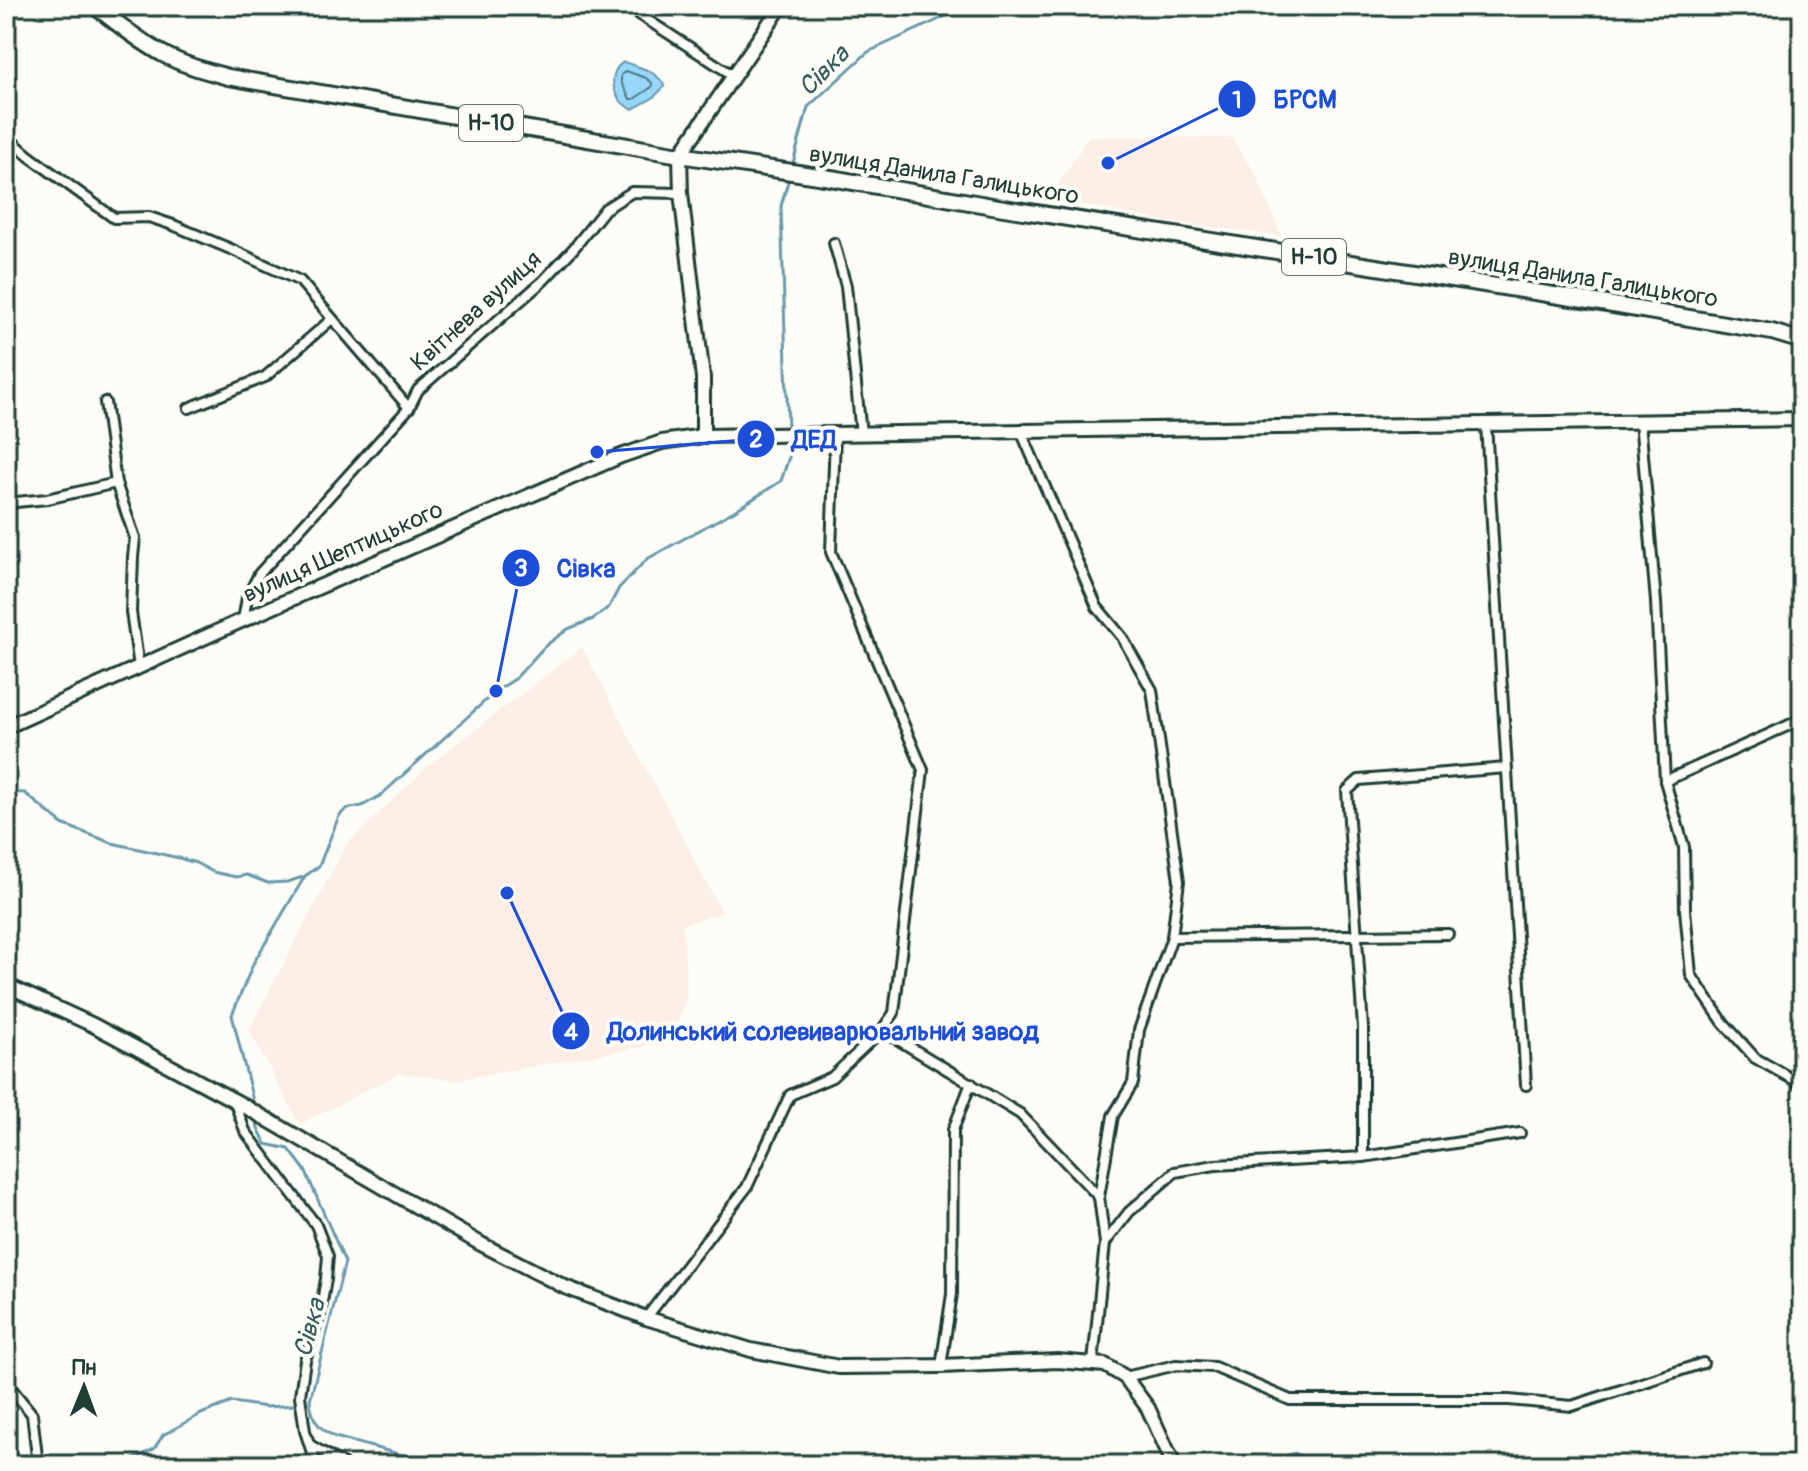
<svg xmlns="http://www.w3.org/2000/svg" width="1808" height="1471" font-family="Pangolin,sans-serif">
  <rect width="100%" height="100%" fill="#fdfcf7"/>
  <filter id="ink" filterUnits="userSpaceOnUse"><feTurbulence type="fractalNoise" baseFrequency=".0125" numOctaves="2"/><feDisplacementMap in="SourceGraphic" scale="16" xChannelSelector="R" yChannelSelector="G"/><feConvolveMatrix kernelMatrix="1 2 1 2 8 2 1 2 1" color-interpolation-filters="sRGB"/></filter>
  <g filter="url(#ink)">
    <g fill="#fcede6">
      <polygon points="1089,136 1231,138 1256,174 1281,236 1168,222 1050,198"/>
      <polygon points="582,647 722,913 683,924 687,994 675,1030 660,1028 652,1045 456,1080 400,1073 300,1124 249,1030 346,845 427,767"/>
    </g>
    <path fill="#98d7fa" stroke="#6899ab" stroke-width="2" d="M 624,62 C 639,67 657,71 665,86 L 653,98 L 633,109 C 613,103 605,72 624,62 Z"/>
    <g fill="none" stroke-linecap="round" stroke-linejoin="round">
      <polygon stroke="#4f7b83" stroke-width="2" points="626,71 646,78 652,83 652,87 634,99 630,99 621,82 621,75"/>
      <g stroke="#6899ab" stroke-width="3">
        <polyline points="792,167 808,107 868,52 968,6"/>
        <polyline points="788,429 781,206 789,178"/>
        <polyline points="6,792 25,793 62,824 112,843 179,858 196,863 213,872 236,877 247,875 268,883 287,882 303,877"/>
        <polyline points="254,1105 232,1015 254,962 305,876 319,866 339,816 346,809 362,806 380,796 496,691 515,679 545,646 568,629 593,619 609,607 619,588 647,559 734,511 781,481 789,457 788,437"/>
        <path d="M 256,1117 L 258,1128 L 266,1144 L 289,1149 L 305,1170 L 345,1262 L 310,1400 C 312,1420 317,1427 335,1437 L 440,1465"/>
        <polyline points="121,1465 154,1449 163,1435 201,1414 232,1402 266,1407 294,1405"/>
        <polyline points="1259,1465 1295,1453 1307,1460 1311,1465"/>
      </g>
      <defs>
        <g id="street">
          <polyline points="626,6 734,76"/>
          <polyline points="6,136 29,156 114,218 149,217 173,225 233,250 300,281 409,408"/>
          <polyline points="834,243 846,286 861,434"/>
          <polyline points="105,402 116,483 135,538 133,557 131,612 139,667"/>
          <polyline points="189,408 265,377 332,319"/>
          <polyline points="1640,421 1656,602 1665,781 1684,847 1685,909 1691,975 1723,1022 1755,1058 1794,1080 1802,1087"/>
          <polyline points="1486,424 1526,1085"/>
          <polyline points="1021,431 1097,607 1122,637 1152,690 1179,881 1172,937 1139,1030 1133,1083 1113,1116 1099,1197 1105,1243 1093,1363"/>
          <polyline points="6,503 47,499 116,483"/>
          <polyline points="1799,558 1802,558"/>
          <polyline points="243,620 247,598 259,574 409,408 418,390 543,281 574,248 605,209 632,192 681,193"/>
          <polyline points="1665,781 1796,722 1802,721"/>
          <polyline points="1172,937 1448,934"/>
          <polyline points="882,1030 1020,1114 1099,1197"/>
          <polyline points="234,1100 245,1131 316,1225 328,1256 326,1279 320,1314 305,1360 300,1396 305,1431 316,1465"/>
          <polyline points="1363,1157 1363,1028 1347,791 1359,780 1506,768"/>
          <polyline points="1105,1243 1129,1212 1175,1172 1215,1165 1363,1157 1520,1133"/>
          <polyline points="646,1318 747,1187 790,1095 832,1077 882,1030 894,1013 923,770 831,552 835,434"/>
          <polyline points="941,1366 952,1294 953,1130 971,1083"/>
          <polyline points="1125,1377 1176,1365 1214,1367 1290,1400 1509,1400 1572,1406 1703,1363"/>
          <polyline points="6,1382 32,1414 38,1465"/>
          <polyline points="310,1445 344,1465"/>
        </g>
        <g id="secondary">
          <polyline points="703,436 703,378 681,193 680,155 781,6"/>
          <polyline points="6,727 243,620 621,456 662,442 703,436 1802,419"/>
          <polyline points="6,985 93,1025 239,1103 481,1244 565,1287 646,1318 751,1350 839,1367 941,1366 1058,1361 1105,1365 1125,1377 1148,1408 1174,1465"/>
        </g>
        <path id="primary" d="M 95,6 C 117,23 139,41 163,54 C 183,65 206,71 228,77 L 680,155 L 825,177 L 1004,208 L 1560,296 L 1772,332 L 1802,341"/>
      </defs>
      <use href="#street" stroke="#1f3d34" stroke-width="14"/>
      <use href="#secondary" stroke="#1f3d34" stroke-width="18"/>
      <use href="#primary" stroke="#1f3d34" stroke-width="20"/>
      <use href="#street" stroke="#fdfcf7" stroke-width="8"/>
      <use href="#secondary" stroke="#fdfcf7" stroke-width="12"/>
      <use href="#primary" stroke="#fdfcf7" stroke-width="14"/>
    </g>
  </g>
  <g text-anchor="middle" dominant-baseline="central" stroke-width="8" stroke-linejoin="round" paint-order="stroke">
    <g fill="#fdfcf7" stroke="#62766e" stroke-width="2">
      <rect x="459" y="105" width="64" height="36" rx="6"/>
      <rect x="1282" y="239" width="64" height="36" rx="6"/>
    </g>
    <g font-size="22" font-weight="bold" fill="#1f3d34">
      <text x="491" y="123">Н-10</text>
      <text x="1314" y="257">Н-10</text>
    </g>
    <g font-size="24" fill="#1f3d34" stroke="#fdfcf7">
      <text transform="translate(944 175) rotate(9)">вулиця Данила Галицького</text>
      <text transform="translate(1583 278) rotate(9)">вулиця Данила Галицького</text>
      <text transform="translate(476 311) rotate(-42)">Квітнева вулиця</text>
      <text transform="translate(343 552) rotate(-24)">вулиця Шептицького</text>
    </g>
    <g font-size="26" font-style="italic" fill="#375c5c" stroke="#fdfcf7">
      <text transform="translate(824 71) rotate(-45)">Сівка</text>
      <text transform="translate(310 1328) rotate(-75)">Сівка</text>
    </g>
  </g>
  <path fill="none" stroke="#1d4ed8" stroke-width="3" d="M1108 163L1237 99M597 452L756 439M496 691L521 568M507 893L571 1031"/>
  <g fill="#1d4ed8" stroke="#fdfcf7" stroke-width="3">
    <circle cx="1108" cy="163" r="8"/>
    <circle cx="597" cy="452" r="8"/>
    <circle cx="496" cy="691" r="8"/>
    <circle cx="507" cy="893" r="8"/>
    <circle cx="1237" cy="99" r="20"/>
    <circle cx="756" cy="439" r="20"/>
    <circle cx="521" cy="568" r="20"/>
    <circle cx="571" cy="1031" r="20"/>
  </g>
  <g font-size="24" text-anchor="middle" font-weight="bold" fill="#fff">
    <text x="1237" y="108">1</text>
    <text x="756" y="447">2</text>
    <text x="521" y="576">3</text>
    <text x="571" y="1040">4</text>
  </g>
  <g font-size="26" text-anchor="middle" font-weight="bold" fill="#1d4ed8" stroke="#fdfcf7" stroke-width="8" stroke-linejoin="round" paint-order="stroke">
    <text x="1305" y="108">БРСМ</text>
    <text x="814" y="448">ДЕД</text>
    <text x="586" y="577">Сівка</text>
    <text x="823" y="1040">Долинський солевиварювальний завод</text>
  </g>
  <rect width="1808" height="1471" fill="none" stroke="#fdfcf7" stroke-width="32"/>
  <rect x="16" y="16" width="1776" height="1439" fill="none" stroke="#1f3d34" stroke-width="3" filter="url(#ink)"/>
  <g transform="translate(84 1387) rotate(1)" stroke="#fdfcf7" stroke-width="6" paint-order="stroke">
  <path d="M0-6L14 30L0 20L-14 30Z" fill="#1f3d34"/>
  <text y="-12" font-size="22" font-weight="bold" text-anchor="middle" fill="#1f3d34">Пн</text>
  </g>
</svg>
